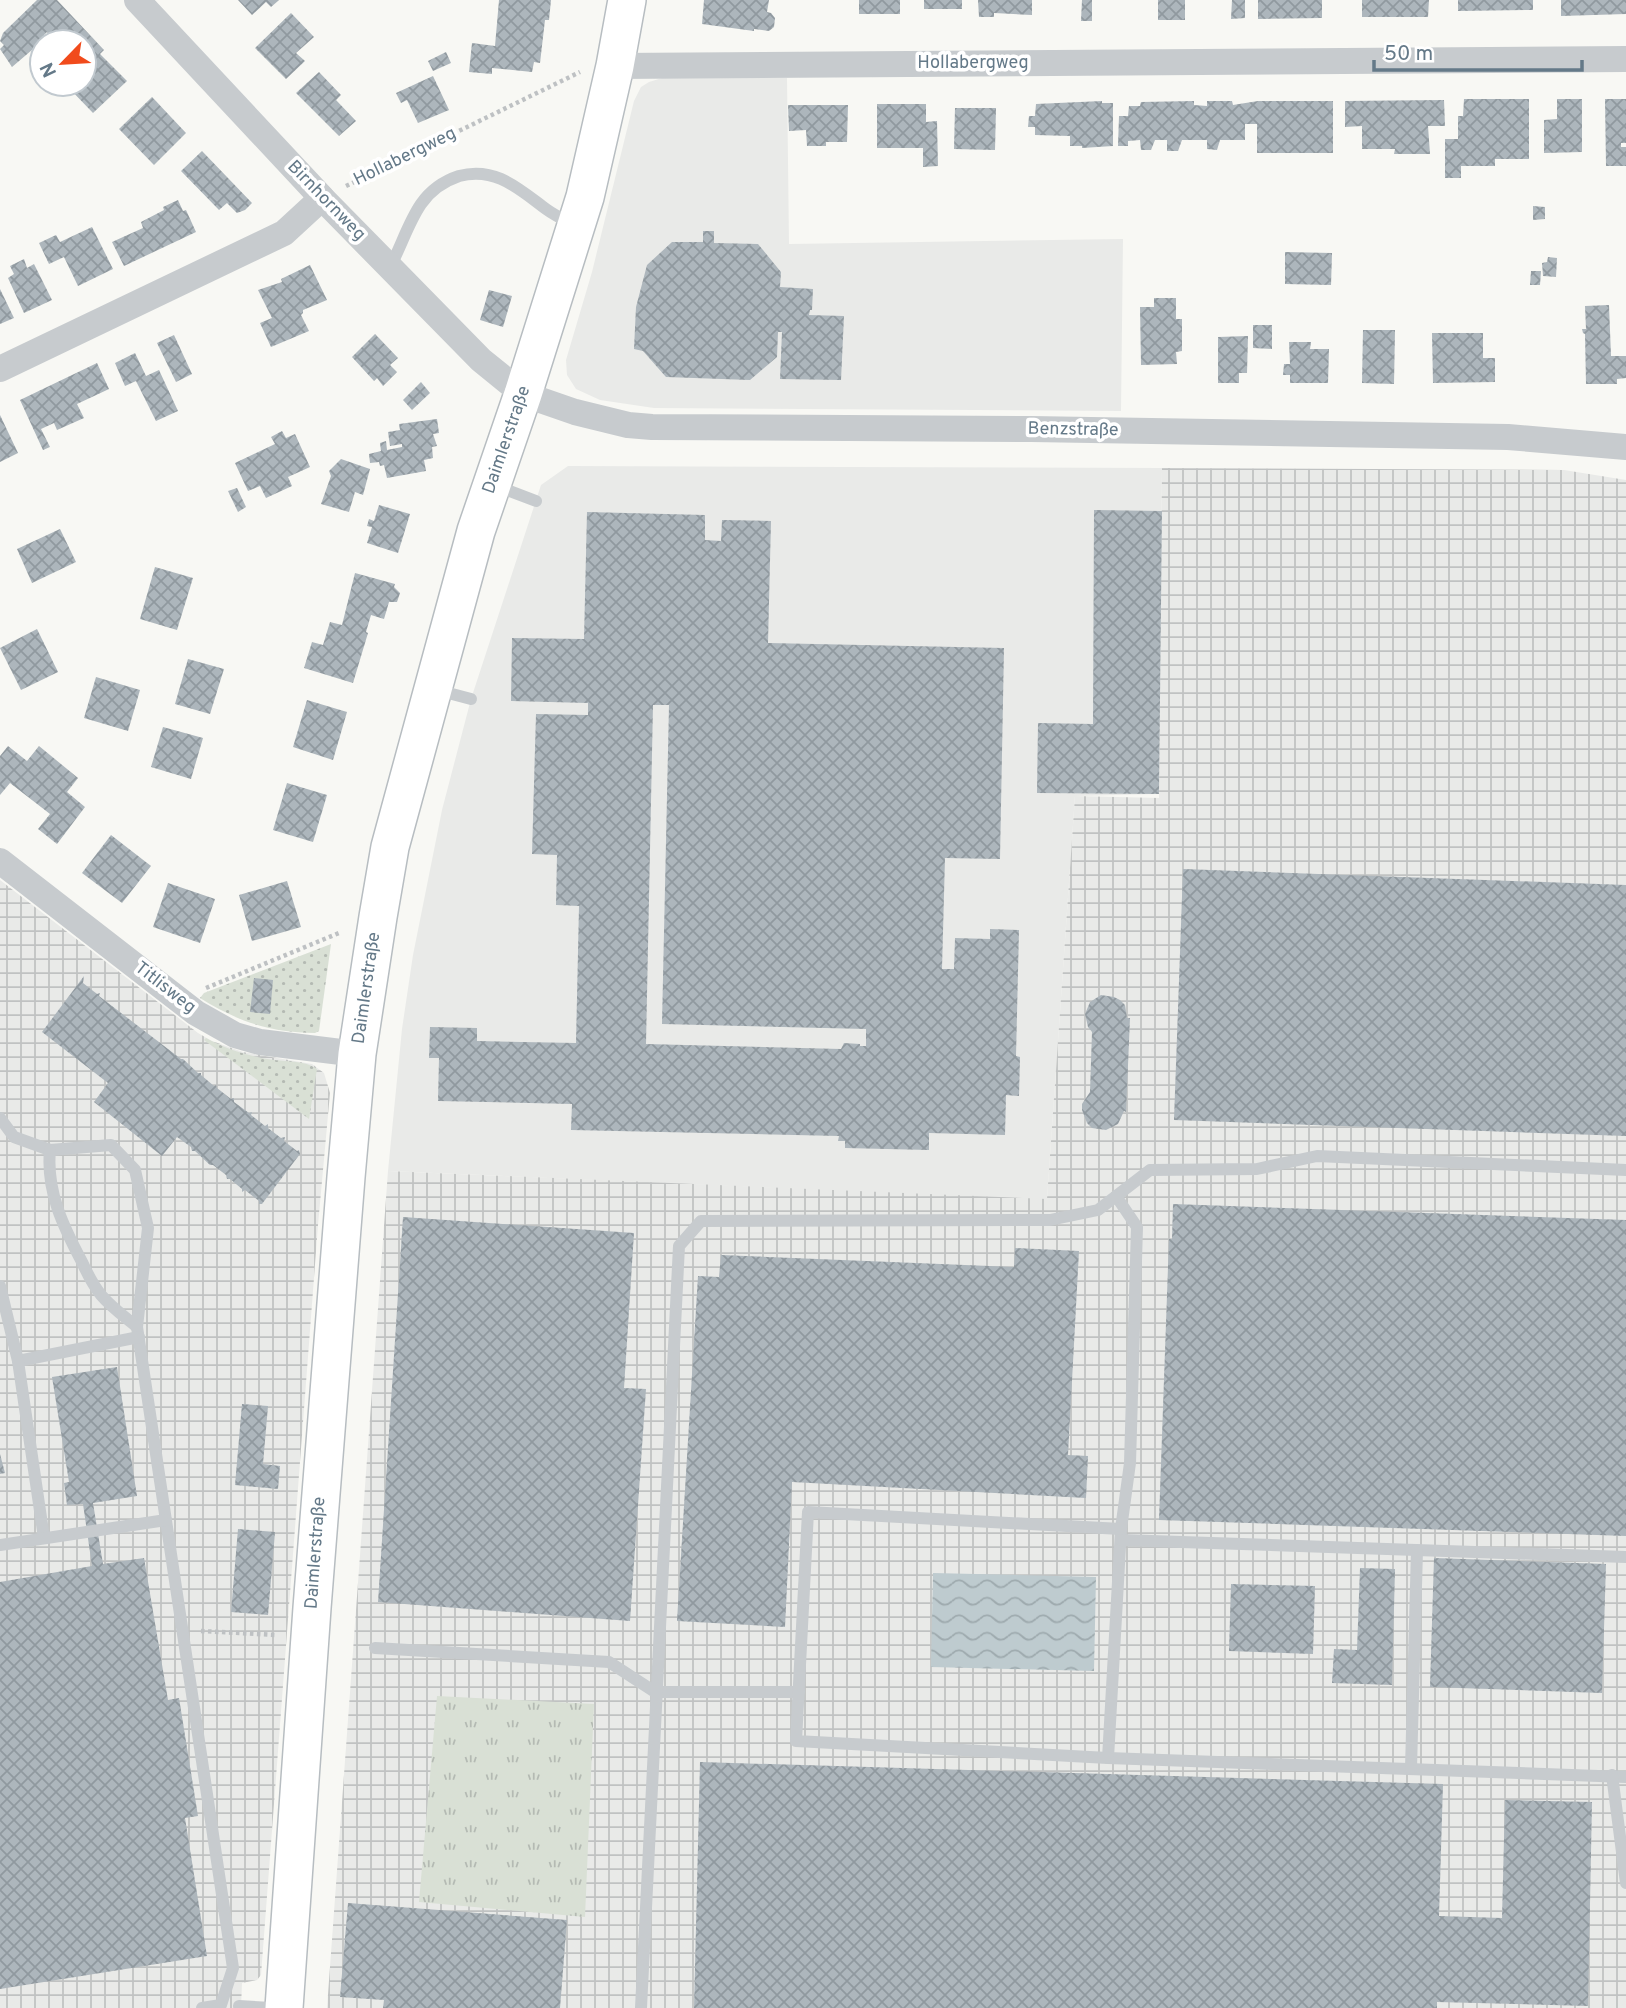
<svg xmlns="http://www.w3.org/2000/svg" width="1626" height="2008" font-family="Overpass,sans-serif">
  <defs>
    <pattern id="industrial-grid" width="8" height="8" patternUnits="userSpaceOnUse" patternTransform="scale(1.75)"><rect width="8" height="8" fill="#e9eae8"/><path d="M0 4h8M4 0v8" fill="none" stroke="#c0c2c2"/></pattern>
    <pattern id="grass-dots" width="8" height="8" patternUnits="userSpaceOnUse" patternTransform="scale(1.75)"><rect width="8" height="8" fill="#d9e0d5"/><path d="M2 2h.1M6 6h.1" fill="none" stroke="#b4bab3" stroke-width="1.8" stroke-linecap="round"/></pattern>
    <pattern id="park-tufts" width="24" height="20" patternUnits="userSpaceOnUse" patternTransform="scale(1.75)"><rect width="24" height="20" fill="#d9e0d5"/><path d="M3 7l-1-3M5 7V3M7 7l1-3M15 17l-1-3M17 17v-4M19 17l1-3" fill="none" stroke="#b4bab3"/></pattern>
    <pattern id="water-waves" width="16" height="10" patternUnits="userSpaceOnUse" patternTransform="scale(1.75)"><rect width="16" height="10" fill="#becbcf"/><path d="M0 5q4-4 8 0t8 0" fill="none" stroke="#9eaaae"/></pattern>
    <pattern id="building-cross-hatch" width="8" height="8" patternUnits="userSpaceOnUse" patternTransform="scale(1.75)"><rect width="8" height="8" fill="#adb6bc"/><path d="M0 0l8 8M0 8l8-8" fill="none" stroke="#90999f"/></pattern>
  </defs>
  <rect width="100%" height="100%" fill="#f8f8f4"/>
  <g fill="#e9eae8">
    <polygon points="662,78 787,78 789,244 1123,239 1121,411 654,408 600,400 576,389 567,375 566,360 592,272 634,101 641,87 649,82"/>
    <polygon points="568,466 1162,468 1159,794 1075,796 1047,1200 388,1171 402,1029 413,955 442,810 471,699 541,485"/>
  </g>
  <g fill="url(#industrial-grid)">
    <polygon points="1162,468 1564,470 1626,480 1626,2008 327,2008 388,1171 1047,1199 1075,796 1159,798"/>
    <polygon points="0,880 198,1033 212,1041 243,1052 312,1064 324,1073 330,1093 318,1225 261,1975 257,1980 242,1983 241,2008 0,2008"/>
  </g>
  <g fill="url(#grass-dots)">
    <path d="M 331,944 L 319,1031 L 315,1033 C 268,1032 239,1022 200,998 L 204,993 Z"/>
    <path d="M 206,1038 C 226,1049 251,1057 274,1060 C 288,1062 304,1060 317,1069 L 309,1119 L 204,1040 Z"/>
  </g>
  <polygon fill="url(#park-tufts)" points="437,1696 594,1704 585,1917 419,1902"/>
  <polygon fill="url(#water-waves)" points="933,1573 1096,1577 1094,1671 931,1667"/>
  <g fill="url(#building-cross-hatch)" fill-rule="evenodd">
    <polygon points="37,0 57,0 104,50 100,54 127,81 93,113 67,86 70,84 84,84 84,42 50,42 57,37 53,33 50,36 47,32 44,35 46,38 12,67 0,49 4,45 0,41 3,33"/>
    <polygon points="238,0 279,0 271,7 266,2 252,15"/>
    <polygon points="499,0 551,0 549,20 545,20 540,63 534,62 532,72 492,68 492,74 469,72 472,43 495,46"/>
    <polygon points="704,0 769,0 767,12 771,13 775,18 774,27 769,31 754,29 754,31 702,24"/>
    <rect x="859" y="0" width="41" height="14"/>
    <rect x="924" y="0" width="38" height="9"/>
    <polygon points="978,0 1032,0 1032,15 994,13 994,17 979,17"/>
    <polygon points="1082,0 1092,0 1092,21 1081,21"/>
    <rect x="1158" y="0" width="27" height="20"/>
    <polygon points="1232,0 1245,0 1245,18 1231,19"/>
    <polygon points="1258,0 1322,0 1322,18 1258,19"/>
    <polygon points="1362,0 1429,0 1428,17 1362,17"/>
    <polygon points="1458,0 1533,0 1533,10 1458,11"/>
    <polygon points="1561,0 1626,0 1626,14 1561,16"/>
    <polygon points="291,13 314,37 296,53 305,61 286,79 255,48"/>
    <polygon points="446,52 451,63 433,71 428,61"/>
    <polygon points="319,72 341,95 336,100 356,121 339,136 296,93"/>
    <polygon points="433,76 449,110 418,123 407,100 401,103 396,93"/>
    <polygon points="152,97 186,133 154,165 119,129"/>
    <polygon points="1464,99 1529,99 1529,159 1495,159 1495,166 1461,166 1461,178 1445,178 1445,139 1458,139 1458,116 1463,116"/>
    <polygon points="1557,99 1582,99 1582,152 1544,153 1544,120 1557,119"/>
    <polygon points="1605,99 1626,99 1626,143 1621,143 1621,147 1626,147 1626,166 1606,166"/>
    <polygon points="1444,100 1445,126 1428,126 1430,154 1394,154 1395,149 1362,149 1362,126 1345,127 1345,101"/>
    <polygon points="1102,101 1102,103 1113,103 1113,146 1082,148 1082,146 1070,146 1070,136 1035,135 1035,127 1028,127 1029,116 1035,116 1036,104"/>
    <polygon points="1194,101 1194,105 1207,106 1207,101 1232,101 1233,105 1258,101 1333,101 1333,153 1257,153 1257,124 1245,124 1245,140 1220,140 1217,150 1207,149 1207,140 1182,140 1178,151 1167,151 1167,140 1155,140 1151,150 1141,150 1140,140 1128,141 1128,146 1118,146 1119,116 1128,116 1129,106 1140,106 1141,102"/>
    <polygon points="877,104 926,104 926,122 937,121 938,166 923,167 923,148 877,148"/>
    <polygon points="788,105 848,105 847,142 826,142 826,146 807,146 806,130 789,131"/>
    <polygon points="955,108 996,108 995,150 954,149"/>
    <polygon points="202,151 252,203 245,210 237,213 227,203 219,210 181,171"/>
    <polygon points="178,200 183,211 186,210 196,232 124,266 112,242 143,228 141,222 164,210 163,207"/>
    <polygon points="1533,206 1545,207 1545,219 1533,220"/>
    <polygon points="92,227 113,269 78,286 64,257 49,264 39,243 56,235 60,242"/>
    <polygon points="703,231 714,231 714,243 758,244 781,272 780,287 813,289 812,310 810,310 809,315 844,316 841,380 780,379 782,332 778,332 777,357 750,380 666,377 643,351 634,349 636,307 647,265 672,242 703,242"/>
    <polygon points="1285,252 1332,253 1331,285 1285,284"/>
    <polygon points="1548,257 1557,258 1556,277 1543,276 1542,263 1547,262"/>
    <polygon points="24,259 27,268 34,264 52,300 24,313 8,278 14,274 10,266"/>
    <polygon points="310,265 327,300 303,310 303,313 301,315 309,331 271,347 260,323 272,318 258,290 282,282 281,279"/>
    <polygon points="1531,271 1541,271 1540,285 1530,285"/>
    <polygon points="0,289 14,318 0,324"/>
    <polygon points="489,290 512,296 503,327 480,320"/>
    <polygon points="1154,298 1176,298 1176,319 1182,319 1182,351 1176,352 1177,364 1141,365 1140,307 1154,307"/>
    <polygon points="1609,305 1611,356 1626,356 1626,378 1617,379 1617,384 1586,384 1585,334 1583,333 1582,329 1586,329 1585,306"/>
    <polygon points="1253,325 1272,325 1272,349 1253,348"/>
    <polygon points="1363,330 1395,330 1394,384 1362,383"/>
    <polygon points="1432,333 1483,333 1483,358 1495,358 1495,382 1433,383"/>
    <polygon points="375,334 398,358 390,365 397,372 383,386 377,378 374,381 352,357"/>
    <polygon points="174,335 192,374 176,382 157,343"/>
    <polygon points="1248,336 1247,373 1239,373 1239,383 1218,383 1218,337"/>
    <polygon points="1289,342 1311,342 1310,349 1329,349 1328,383 1290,383 1290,375 1283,375 1284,364 1290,364"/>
    <polygon points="135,353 146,376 159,370 178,411 156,421 136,381 125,386 115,363"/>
    <polygon points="97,363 109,389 77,404 84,418 57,430 54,423 41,429 50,447 43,450 20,400"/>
    <polygon points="421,382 430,393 412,410 403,400"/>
    <polygon points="0,415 18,453 0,462"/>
    <polygon points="437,419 439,433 433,434 437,446 432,447 433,458 424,460 426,471 387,478 384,465 380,466 379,462 370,463 369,454 381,451 380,443 386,441 387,450 402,447 402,444 390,446 388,432 400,430 399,424"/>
    <polygon points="282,431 286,438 295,434 310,467 288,477 292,486 266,498 260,486 248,491 235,463 275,444 271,437"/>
    <polygon points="341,459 370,469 363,495 355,492 349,512 321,504 331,476 329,471"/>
    <polygon points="237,488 246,507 238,512 228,491"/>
    <polygon points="379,505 410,514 398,553 367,543 372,527 367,526 369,519 374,521"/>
    <polygon points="1094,510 1162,511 1159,794 1037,793 1038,723 1093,724"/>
    <path d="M 587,512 L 705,515 L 705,540 L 721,541 L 722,520 L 771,521 L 768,643 L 1004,648 L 1000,859 L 945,858 L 942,969 L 954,969 L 955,938 L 990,939 L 990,929 L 1019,930 L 1016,1056 L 1020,1057 L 1019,1096 L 1006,1095 L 1005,1135 L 929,1133 L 929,1150 L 845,1148 L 845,1141 L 838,1141 L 839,1136 L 571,1130 L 572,1104 L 438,1101 L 439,1058 L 429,1058 L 430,1027 L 477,1028 L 477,1041 L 576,1043 L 579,906 L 556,905 L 557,855 L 532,854 L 536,714 L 588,715 L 588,703 L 511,701 L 512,638 L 584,639 ZM 653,705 L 669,705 L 662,1024 L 866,1029 L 866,1046 L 860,1046 L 860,1044 L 844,1043 L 841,1049 L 646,1044 Z"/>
    <polygon points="60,529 76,562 32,583 17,549"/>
    <polygon points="155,567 193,578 177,630 140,619"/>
    <polygon points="355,573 395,584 394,587 400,593 397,602 389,602 384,619 371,615 366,632 368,633 353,683 304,668 312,642 323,645 330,622 342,625"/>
    <polygon points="37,629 58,672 21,690 0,648"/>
    <polygon points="188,659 224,669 210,714 175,704"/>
    <polygon points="96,677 140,690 128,731 84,718"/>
    <polygon points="307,700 347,712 333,760 293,747"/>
    <polygon points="163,727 203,738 191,779 151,767"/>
    <polygon points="8,746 27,761 39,746 78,778 67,792 85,807 57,844 38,829 50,814 10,783 0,795 0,756"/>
    <polygon points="287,783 327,795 313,842 273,830"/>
    <polygon points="111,835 151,866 122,903 82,873"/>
    <polygon points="1183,869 1626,885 1626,1136 1174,1120"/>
    <polygon points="287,881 301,927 252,941 239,895"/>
    <polygon points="168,883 215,899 200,943 153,927"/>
    <polygon points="84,976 83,983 97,994 100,993 99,996 181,1059 183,1059 198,1073 201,1073 201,1075 214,1086 216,1085 217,1088 231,1099 234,1098 234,1102 249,1113 252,1112 251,1115 265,1126 268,1124 268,1128 281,1138 285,1137 284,1141 297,1151 299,1150 300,1154 262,1204 259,1204 259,1201 245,1190 242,1192 242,1189 230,1179 227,1179 226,1175 213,1165 210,1165 195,1151 192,1151 191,1147 177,1137 162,1156 94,1102 108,1083 42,1032"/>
    <polygon points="254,978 273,980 270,1014 250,1012"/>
    <polygon points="1101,995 1114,997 1120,1000 1125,1005 1127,1018 1130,1018 1126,1112 1124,1111 1118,1124 1106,1130 1092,1128 1087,1123 1082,1110 1082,1104 1090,1092 1092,1032 1088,1027 1085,1014 1090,1002"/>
    <polygon points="1173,1204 1626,1220 1626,1536 1159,1520 1169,1239 1172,1239"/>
    <polygon points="403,1217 634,1233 624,1388 646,1389 630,1621 378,1602"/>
    <polygon points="1015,1248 1079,1251 1068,1455 1088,1456 1086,1498 792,1482 785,1627 677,1621 698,1276 719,1277 721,1255 1014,1267"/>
    <polygon points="117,1367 137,1496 93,1503 103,1564 144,1558 168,1700 179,1698 198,1816 185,1818 207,1956 0,1989 0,1582 92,1566 83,1504 67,1505 64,1483 69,1482 52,1377"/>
    <polygon points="242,1404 268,1406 263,1464 280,1466 278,1489 235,1485"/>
    <polygon points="0,1454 5,1473 0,1474"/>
    <polygon points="238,1529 275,1532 268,1615 231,1612"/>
    <polygon points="1434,1558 1606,1564 1602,1693 1430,1687"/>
    <polygon points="1360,1568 1395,1569 1392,1685 1332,1683 1334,1649 1357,1650"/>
    <polygon points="1231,1584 1315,1586 1313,1654 1229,1651"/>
    <polygon points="700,1762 1443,1784 1439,1916 1502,1918 1505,1800 1592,1802 1588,2006 1437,2002 1437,2008 694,2008"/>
    <polygon points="348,1903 567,1920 560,2008 383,2008 384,2000 340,1997"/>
  </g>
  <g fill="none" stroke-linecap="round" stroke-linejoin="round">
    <defs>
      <polyline id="secondary" points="284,2008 312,1608 346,1177 357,1054 378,917 390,847 476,531 523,394 585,197 615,66 627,0"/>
    </defs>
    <use href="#secondary" stroke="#b7bdc1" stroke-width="40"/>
    <g stroke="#bec1c3" stroke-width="4.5" stroke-dasharray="3.5 3.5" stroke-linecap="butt">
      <polyline points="346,186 580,72"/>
      <polyline points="206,988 339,933"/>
      <polyline points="201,1631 276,1635"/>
    </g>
    <g stroke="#c7cbce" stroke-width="12">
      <path d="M 390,267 C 401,247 408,223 421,204 C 430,191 444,181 459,176 C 495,166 519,189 546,209 C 554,215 564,220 574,225"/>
      <polyline points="494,485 536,501"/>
      <polyline points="437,690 471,699"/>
      <polyline points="0,1118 14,1137 50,1150 111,1145 135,1170 148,1228 137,1327 233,1968 221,2005 202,2008"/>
      <path d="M 50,1150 C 46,1191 63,1226 82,1262 C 87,1273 93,1285 101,1295 C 111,1307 125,1317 137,1327"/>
      <polyline points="1116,1196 1137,1227 1130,1463 1121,1529 1108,1758 1626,1777"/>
      <polyline points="0,1286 18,1361 139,1337"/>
      <polyline points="18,1361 44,1538"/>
      <polyline points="1121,1540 1626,1557"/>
      <polyline points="0,1545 166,1520"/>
      <polyline points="375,1648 609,1662 655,1692 799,1692"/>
      <polyline points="1108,1758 796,1741 808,1512 1121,1529"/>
      <polyline points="1411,1768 1417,1550"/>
      <polyline points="1612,1775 1626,1883"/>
      <polyline points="239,2006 271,2008"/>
      <polyline points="641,2008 679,1246 701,1221 1050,1220 1098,1210 1150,1170 1257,1169 1317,1156 1626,1170"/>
    </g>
    <g stroke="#c7cbce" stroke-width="26">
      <polyline points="137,0 322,198 481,360 523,394 575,412 628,425 652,427 1031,429 1508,437 1626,447"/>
      <polyline points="615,66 1626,59"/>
      <polyline points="0,369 284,233 322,198"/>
      <polyline points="0,861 196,1013 235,1035 260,1042 357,1054"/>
    </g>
    <use href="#secondary" stroke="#fff" stroke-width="37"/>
  </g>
  <g text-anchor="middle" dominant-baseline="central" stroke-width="7" stroke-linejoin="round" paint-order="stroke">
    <g font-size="18" fill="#647988" stroke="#fff">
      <text x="973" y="63">Hollabergweg</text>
      <text transform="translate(405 157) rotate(-26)">Hollabergweg</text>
      <text transform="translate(326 201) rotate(46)">Birnhornweg</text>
      <text transform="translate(1073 430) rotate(1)">Benzstraße</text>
      <text transform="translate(507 440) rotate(-71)">Daimlerstraße</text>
      <text transform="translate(165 988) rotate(38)">Titlisweg</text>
      <text transform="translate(367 988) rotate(-82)">Daimlerstraße</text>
      <text transform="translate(316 1553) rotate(-86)">Daimlerstraße</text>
    </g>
  </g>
  <g transform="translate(63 63) rotate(245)"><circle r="33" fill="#ffffff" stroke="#c1c9cf" stroke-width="2"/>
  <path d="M0-5L12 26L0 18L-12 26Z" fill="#f14b1c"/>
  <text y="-10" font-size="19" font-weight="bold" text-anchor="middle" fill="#647988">N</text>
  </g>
  <path d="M1374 60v10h208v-10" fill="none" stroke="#647988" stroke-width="3.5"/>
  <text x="1384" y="60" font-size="21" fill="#647988" stroke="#ffffff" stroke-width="5" paint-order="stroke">50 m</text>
</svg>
